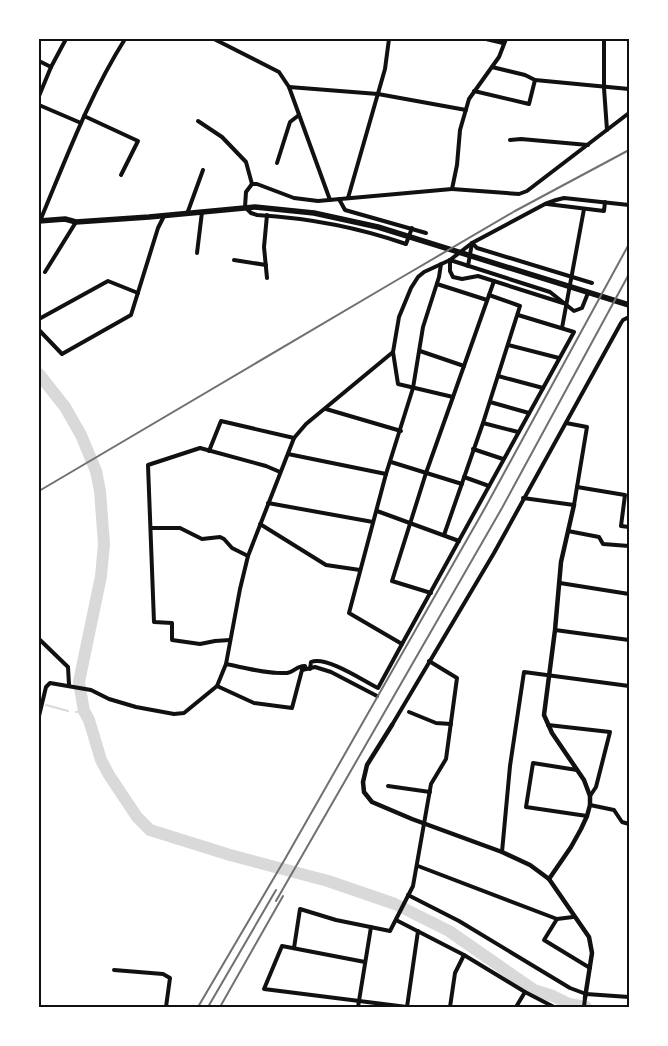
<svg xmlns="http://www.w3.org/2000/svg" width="668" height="1046" font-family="'Sofia Sans Condensed',sans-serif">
  <rect width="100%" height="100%" fill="#fff"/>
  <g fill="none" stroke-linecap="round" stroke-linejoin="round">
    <g stroke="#d9d9d9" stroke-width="2">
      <polyline points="46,705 68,711"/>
      <polyline points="76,712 84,711"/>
    </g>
    <polyline stroke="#d9d9d9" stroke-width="12" points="39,374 65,407 81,435 96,471 100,491 104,544 101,576 79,682 84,711 89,720 101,760 109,775 137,817 150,830 230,855 328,881 395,904 449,931 534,990 553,996 569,1004 586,1007"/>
    <g stroke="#111" stroke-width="4">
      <polyline points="214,39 279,72 289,87 330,200"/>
      <polyline points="486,39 503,43"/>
      <polyline points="604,39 604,88 607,130"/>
      <polyline points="39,61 51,67"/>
      <polyline points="492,67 525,75 535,80 629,89"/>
      <polyline points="289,87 378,94 466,110"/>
      <polyline points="474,91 529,104 535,80"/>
      <polyline points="39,96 51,67 66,39"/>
      <polyline points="39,105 81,123"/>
      <polyline points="84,116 138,141 121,175"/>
      <polyline points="198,121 222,137 246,162 252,184"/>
      <polyline points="510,140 521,139 588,145"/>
      <polyline points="277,163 290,122 299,115"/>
      <polyline points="452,189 519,194 527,191 629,113"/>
      <polyline points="348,198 385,69 389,39"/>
      <polyline points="339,199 345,210 426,233"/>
      <polyline points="547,204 604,211 605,202"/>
      <polyline points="187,214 203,170"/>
      <polyline points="267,215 264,247 267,278"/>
      <path d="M 40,221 C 66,159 89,96 125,39"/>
      <path d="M 412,228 L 406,244 C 357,227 308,218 257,215 L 251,213 L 245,207 L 246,192 L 252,184 L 257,184 L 294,198 L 318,201 L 452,189 L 457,165 L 460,130 L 469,99 L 499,57 L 506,39"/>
      <polyline points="472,243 477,248 592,283"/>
      <polyline points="197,253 202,212"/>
      <polyline points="234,260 266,265"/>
      <polyline points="450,260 550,292 574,311 582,308 588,293"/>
      <polyline points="450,260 450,271 453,277 462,279 478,276 563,303"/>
      <polyline points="441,264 439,277 423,327 413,388 386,474 349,613 402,644 574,332 518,315"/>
      <polyline points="468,266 472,243"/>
      <polyline points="45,272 76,222"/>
      <polyline points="437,284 487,300"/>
      <polyline points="39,319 108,281 138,293"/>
      <polyline points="562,328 584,209"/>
      <polyline points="39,330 62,354 131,315 158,228 164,216"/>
      <polyline points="508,345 559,358"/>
      <polyline points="420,351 464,366"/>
      <polyline points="498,376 543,388"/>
      <polyline points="453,397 494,281"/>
      <polyline points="490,402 529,413"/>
      <polyline points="326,409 401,431"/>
      <polyline points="483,423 518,432"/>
      <polyline points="473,449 503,459"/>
      <polyline points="209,451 221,421 294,438 306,424 393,352"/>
      <polyline points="288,454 386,474"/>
      <polyline points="391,462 462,484"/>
      <polyline points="464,477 489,486"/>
      <polyline points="577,487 625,495 621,526 629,527"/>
      <polyline points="523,498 574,505 587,427 566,423"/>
      <polyline points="268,503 373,522"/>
      <polyline points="377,511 459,541"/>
      <polyline points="260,524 326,565 360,570"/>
      <polyline points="151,528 180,528 202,539 220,537 224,539 232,548 248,556"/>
      <polyline points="568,531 599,537 603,544 629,546"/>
      <polyline points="444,535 483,423 520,306 489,295"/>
      <polyline points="560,583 629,594"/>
      <polyline points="431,593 392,581 426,473 453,397 398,384 393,352 399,317 411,288 418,277 424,272 450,260 472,243 545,204 556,200 564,198 629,205"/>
      <polyline points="555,630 629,640"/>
      <polyline points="39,639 68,667 69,685"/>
      <polyline points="230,640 215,641 200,644 172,640 172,623 154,622 148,465 200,448 266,466 280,472"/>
      <path d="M 310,669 L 311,662 C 327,656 362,680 378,688 L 402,644"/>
      <polyline points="302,670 315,667 331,672 377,696"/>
      <path d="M 217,686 L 254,703 L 292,708 L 302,670 L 305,666 C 298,665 294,672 287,673 C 267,674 246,668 226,664"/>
      <polyline points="409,712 436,723 451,724"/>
      <polyline points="39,716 46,687 50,683 91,690 109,699 136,707 174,714 184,713 217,686 226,664 240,589 248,556 294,438"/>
      <polyline points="392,725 494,553 621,323 623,320 629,317"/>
      <polyline points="548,725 610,732 596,787 590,796"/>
      <polyline points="577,770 533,763 526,807 587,816"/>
      <polyline points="388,786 430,792"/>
      <polyline points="590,805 614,810 622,822 629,824"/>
      <polyline points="502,852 510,766 524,672 629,686"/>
      <polyline points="418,866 557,919 573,917"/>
      <polyline points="408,895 459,921 570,988 586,994 629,997"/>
      <polyline points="557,919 544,940 590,968"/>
      <polyline points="396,920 464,955 525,992 554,1007"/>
      <polyline points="294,948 300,909 336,920 390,931 413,886 431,784 446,759 457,678 429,661"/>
      <polyline points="365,962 282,946 264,989 407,1007"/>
      <polyline points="114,970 163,974 170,978 166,1007"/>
      <polyline points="358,1007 371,927"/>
      <polyline points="407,1007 418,931"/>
      <polyline points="453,1007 450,1007 455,973 464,955"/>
      <polyline points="516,1007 525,992"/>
      <polyline points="584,1007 585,998"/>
    </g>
    <g stroke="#111" stroke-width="4.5">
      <polyline points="392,725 367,765 363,782 364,792 372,802 412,819 502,852 530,865 549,879 589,937 592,953 585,998"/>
      <polyline points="549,879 571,847 581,829 587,816 590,805 590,796 584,780 552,733 544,715 555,630 561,562 574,505"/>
    </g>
    <polyline stroke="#111" stroke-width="5.5" points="39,221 65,219 76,222 149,217 255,207 314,213 378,227 629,305"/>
    <g stroke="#707070" stroke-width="2">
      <polyline points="39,491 397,280 515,211 629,150"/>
      <polyline points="276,901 502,508 629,274"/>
      <polyline points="198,1007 285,859 485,508 629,244"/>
      <polyline points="208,1007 276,890"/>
      <polyline points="220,1007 283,896"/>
    </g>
  </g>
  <rect width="668" height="1046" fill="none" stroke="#ffffff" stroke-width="80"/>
  <rect x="40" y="40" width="588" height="966" fill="none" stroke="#111" stroke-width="2"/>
</svg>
